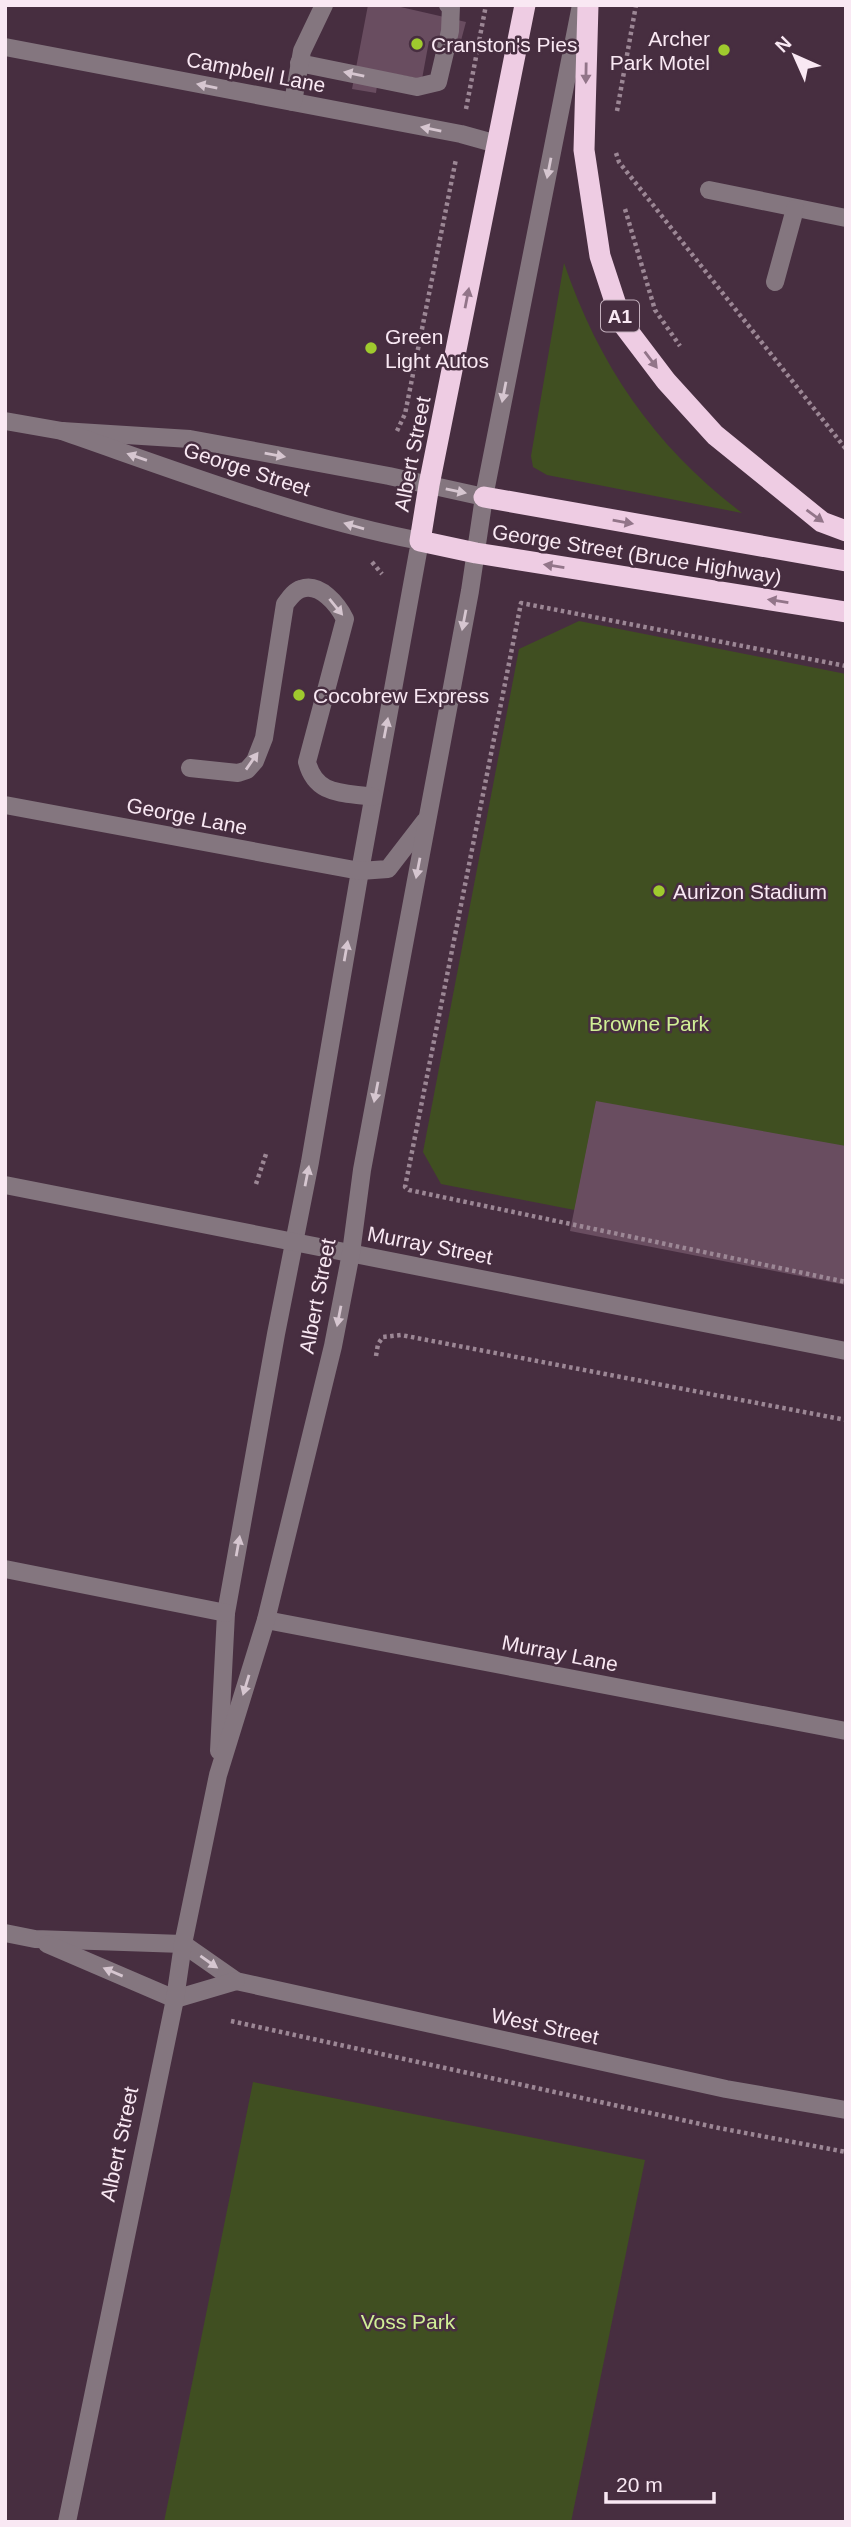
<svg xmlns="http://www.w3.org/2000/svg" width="851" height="2527" font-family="Helvetica,sans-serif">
  <rect width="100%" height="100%" fill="#472e40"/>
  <g fill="#404f21">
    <path d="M 564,263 C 599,366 655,447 742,513 L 547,475 L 533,467 L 531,456 Z"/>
    <polygon points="579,621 846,674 846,1263 441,1184 423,1152 519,649"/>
    <polygon points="253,2082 645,2160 571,2522 164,2522"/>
  </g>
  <g fill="#694d60">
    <polygon points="368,5 392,5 466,22 459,48 429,41 422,79 379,71 376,93 352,89"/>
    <polygon points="596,1101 846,1146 846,1285 570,1231"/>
  </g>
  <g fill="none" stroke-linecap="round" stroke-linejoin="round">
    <g stroke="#9c8795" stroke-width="4.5" stroke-dasharray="3.5 3.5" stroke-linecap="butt">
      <polyline points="466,109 486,5"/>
      <polyline points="617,111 636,5"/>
      <polyline points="616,153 619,162 846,449"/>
      <polyline points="625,209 655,310 680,346"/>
      <polyline points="397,431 405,414 456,159"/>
      <polyline points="372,562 382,574"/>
      <polyline points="846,666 521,603 405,1187 409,1190 846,1282"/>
      <polyline points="256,1184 266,1154"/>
      <polyline points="376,1356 378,1344 383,1337 401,1335 846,1420"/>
      <polyline points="231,2021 719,2128 846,2152"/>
    </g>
    <g stroke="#84767f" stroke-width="18">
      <polyline points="5,47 461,134 497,144"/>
      <polyline points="299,63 417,87 438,82 450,31 451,6 448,5"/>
      <polyline points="293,102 302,51 324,5"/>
      <polyline points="709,190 846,218"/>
      <polyline points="775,282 795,209"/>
      <polyline points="5,421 62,431 190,439 389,476 484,497"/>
      <path d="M 62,431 C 180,472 297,517 420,541 L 360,871 L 310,1162 L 276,1334 L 226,1613 L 219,1751"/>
      <path d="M 190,768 L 238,773 L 247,770 L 255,761 L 264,738 L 285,604 C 289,599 294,591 301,589 C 320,582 338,605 345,619 L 307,762 C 316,796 342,792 373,797"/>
      <polyline points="5,805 360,871 388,869 425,821"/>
      <polyline points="5,1185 846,1351"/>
      <polyline points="5,1569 226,1613"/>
      <polyline points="266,1620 846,1731"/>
      <polyline points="5,1933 35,1939 183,1944 236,1981 726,2089 846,2110"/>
      <polyline points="47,1944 175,1999 236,1981"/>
      <polyline points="67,2522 175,1999 183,1944 218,1775 266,1620 333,1346 351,1253 362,1170 470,591 484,497 581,5"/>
    </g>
    <g stroke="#eecce3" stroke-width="21">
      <polyline points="525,5 429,485 420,541 476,553 846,612"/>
      <polyline points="588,5 584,150 600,256 622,323 666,381 715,435 822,522 846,531"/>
      <polyline points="484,497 846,561"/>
    </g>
  </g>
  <defs><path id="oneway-solid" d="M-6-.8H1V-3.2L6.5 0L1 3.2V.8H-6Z" transform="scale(1.75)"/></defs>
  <g fill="#927589">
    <use href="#oneway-solid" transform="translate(586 73) rotate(91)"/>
    <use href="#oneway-solid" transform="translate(467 298) rotate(-79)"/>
    <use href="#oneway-solid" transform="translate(651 360) rotate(53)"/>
    <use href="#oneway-solid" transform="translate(815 516) rotate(36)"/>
    <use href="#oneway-solid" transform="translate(623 522) rotate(10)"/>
    <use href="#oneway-solid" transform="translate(554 566) rotate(-171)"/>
    <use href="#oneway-solid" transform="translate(778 601) rotate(-171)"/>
  </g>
  <g fill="#d6c6d0">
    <use href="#oneway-solid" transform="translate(354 74) rotate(-168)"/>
    <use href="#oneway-solid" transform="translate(207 86) rotate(-169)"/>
    <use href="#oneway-solid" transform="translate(431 129) rotate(-169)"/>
    <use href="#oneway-solid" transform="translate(549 168) rotate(101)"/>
    <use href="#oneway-solid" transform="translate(504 392) rotate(101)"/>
    <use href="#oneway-solid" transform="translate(275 455) rotate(10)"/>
    <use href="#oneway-solid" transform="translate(137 457) rotate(-161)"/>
    <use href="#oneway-solid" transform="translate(456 491) rotate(12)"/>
    <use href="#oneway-solid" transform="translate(354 526) rotate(-164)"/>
    <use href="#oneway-solid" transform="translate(336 607) rotate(51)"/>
    <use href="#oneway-solid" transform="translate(464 620) rotate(101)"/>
    <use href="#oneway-solid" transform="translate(386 728) rotate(-79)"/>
    <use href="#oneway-solid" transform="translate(252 761) rotate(-55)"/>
    <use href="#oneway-solid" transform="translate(418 868) rotate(101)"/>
    <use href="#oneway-solid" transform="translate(346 951) rotate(-80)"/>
    <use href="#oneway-solid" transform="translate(376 1092) rotate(101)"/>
    <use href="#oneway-solid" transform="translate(307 1176) rotate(-79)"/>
    <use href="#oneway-solid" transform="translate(339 1316) rotate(101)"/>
    <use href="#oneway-solid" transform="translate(238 1546) rotate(-80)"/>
    <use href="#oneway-solid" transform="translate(246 1685) rotate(107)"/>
    <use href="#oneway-solid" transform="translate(209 1962) rotate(35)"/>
    <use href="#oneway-solid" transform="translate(113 1972) rotate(-157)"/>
  </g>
  <g fill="#9fca2e" stroke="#472e40" stroke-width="2.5">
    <circle cx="417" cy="44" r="7"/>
    <circle cx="724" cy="50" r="7"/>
    <circle cx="371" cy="348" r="7"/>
    <circle cx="299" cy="695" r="7"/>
    <circle cx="659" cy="891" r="7"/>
  </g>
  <g text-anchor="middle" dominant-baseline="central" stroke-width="5" stroke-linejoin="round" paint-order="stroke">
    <rect fill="#472e40" stroke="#c4b0bd" stroke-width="2" x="601" y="300.5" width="38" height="31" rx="5"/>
    <g font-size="19" font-weight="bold" fill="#f9e8f3">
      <text x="620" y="316">A1</text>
    </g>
    <g font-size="21" fill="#f9e8f3" stroke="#472e40" text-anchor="start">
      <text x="710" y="38" text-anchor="end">Archer<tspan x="710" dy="24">Park Motel</tspan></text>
      <text x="431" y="44">Cranston's Pies</text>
      <text x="385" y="336">Green<tspan x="385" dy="24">Light Autos</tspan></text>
      <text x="313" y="695">Cocobrew Express</text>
      <text x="673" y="891">Aurizon Stadium</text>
    </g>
    <g font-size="21" fill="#f9e8f3" stroke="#472e40">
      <text transform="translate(256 72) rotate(11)">Campbell Lane</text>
      <text transform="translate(412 454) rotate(-79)">Albert Street</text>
      <text transform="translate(247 469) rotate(18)">George Street</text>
      <text transform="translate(637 554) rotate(9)">George Street (Bruce Highway)</text>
      <text transform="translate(187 816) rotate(11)">George Lane</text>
      <text transform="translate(430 1245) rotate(11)">Murray Street</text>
      <text transform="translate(317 1296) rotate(-79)">Albert Street</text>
      <text transform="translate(560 1653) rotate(11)">Murray Lane</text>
      <text transform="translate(545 2026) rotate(12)">West Street</text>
      <text transform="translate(119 2144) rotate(-78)">Albert Street</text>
    </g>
    <g font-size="21" fill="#d0ef96" stroke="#472e40">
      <text x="649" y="1023">Browne Park</text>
      <text x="408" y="2321">Voss Park</text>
    </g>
  </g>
  <rect width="851" height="2527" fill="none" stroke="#f9e8f3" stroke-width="14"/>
  <g transform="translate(795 56) rotate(315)" stroke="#472e40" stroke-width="5" paint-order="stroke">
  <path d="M0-5L12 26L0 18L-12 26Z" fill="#f9e8f3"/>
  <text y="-10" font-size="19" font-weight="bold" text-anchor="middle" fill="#f9e8f3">N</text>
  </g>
  <path d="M606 2492v10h108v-10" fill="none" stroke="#f9e8f3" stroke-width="3.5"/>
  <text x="616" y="2492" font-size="21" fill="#f9e8f3" stroke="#472e40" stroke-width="5" paint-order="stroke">20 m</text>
</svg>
